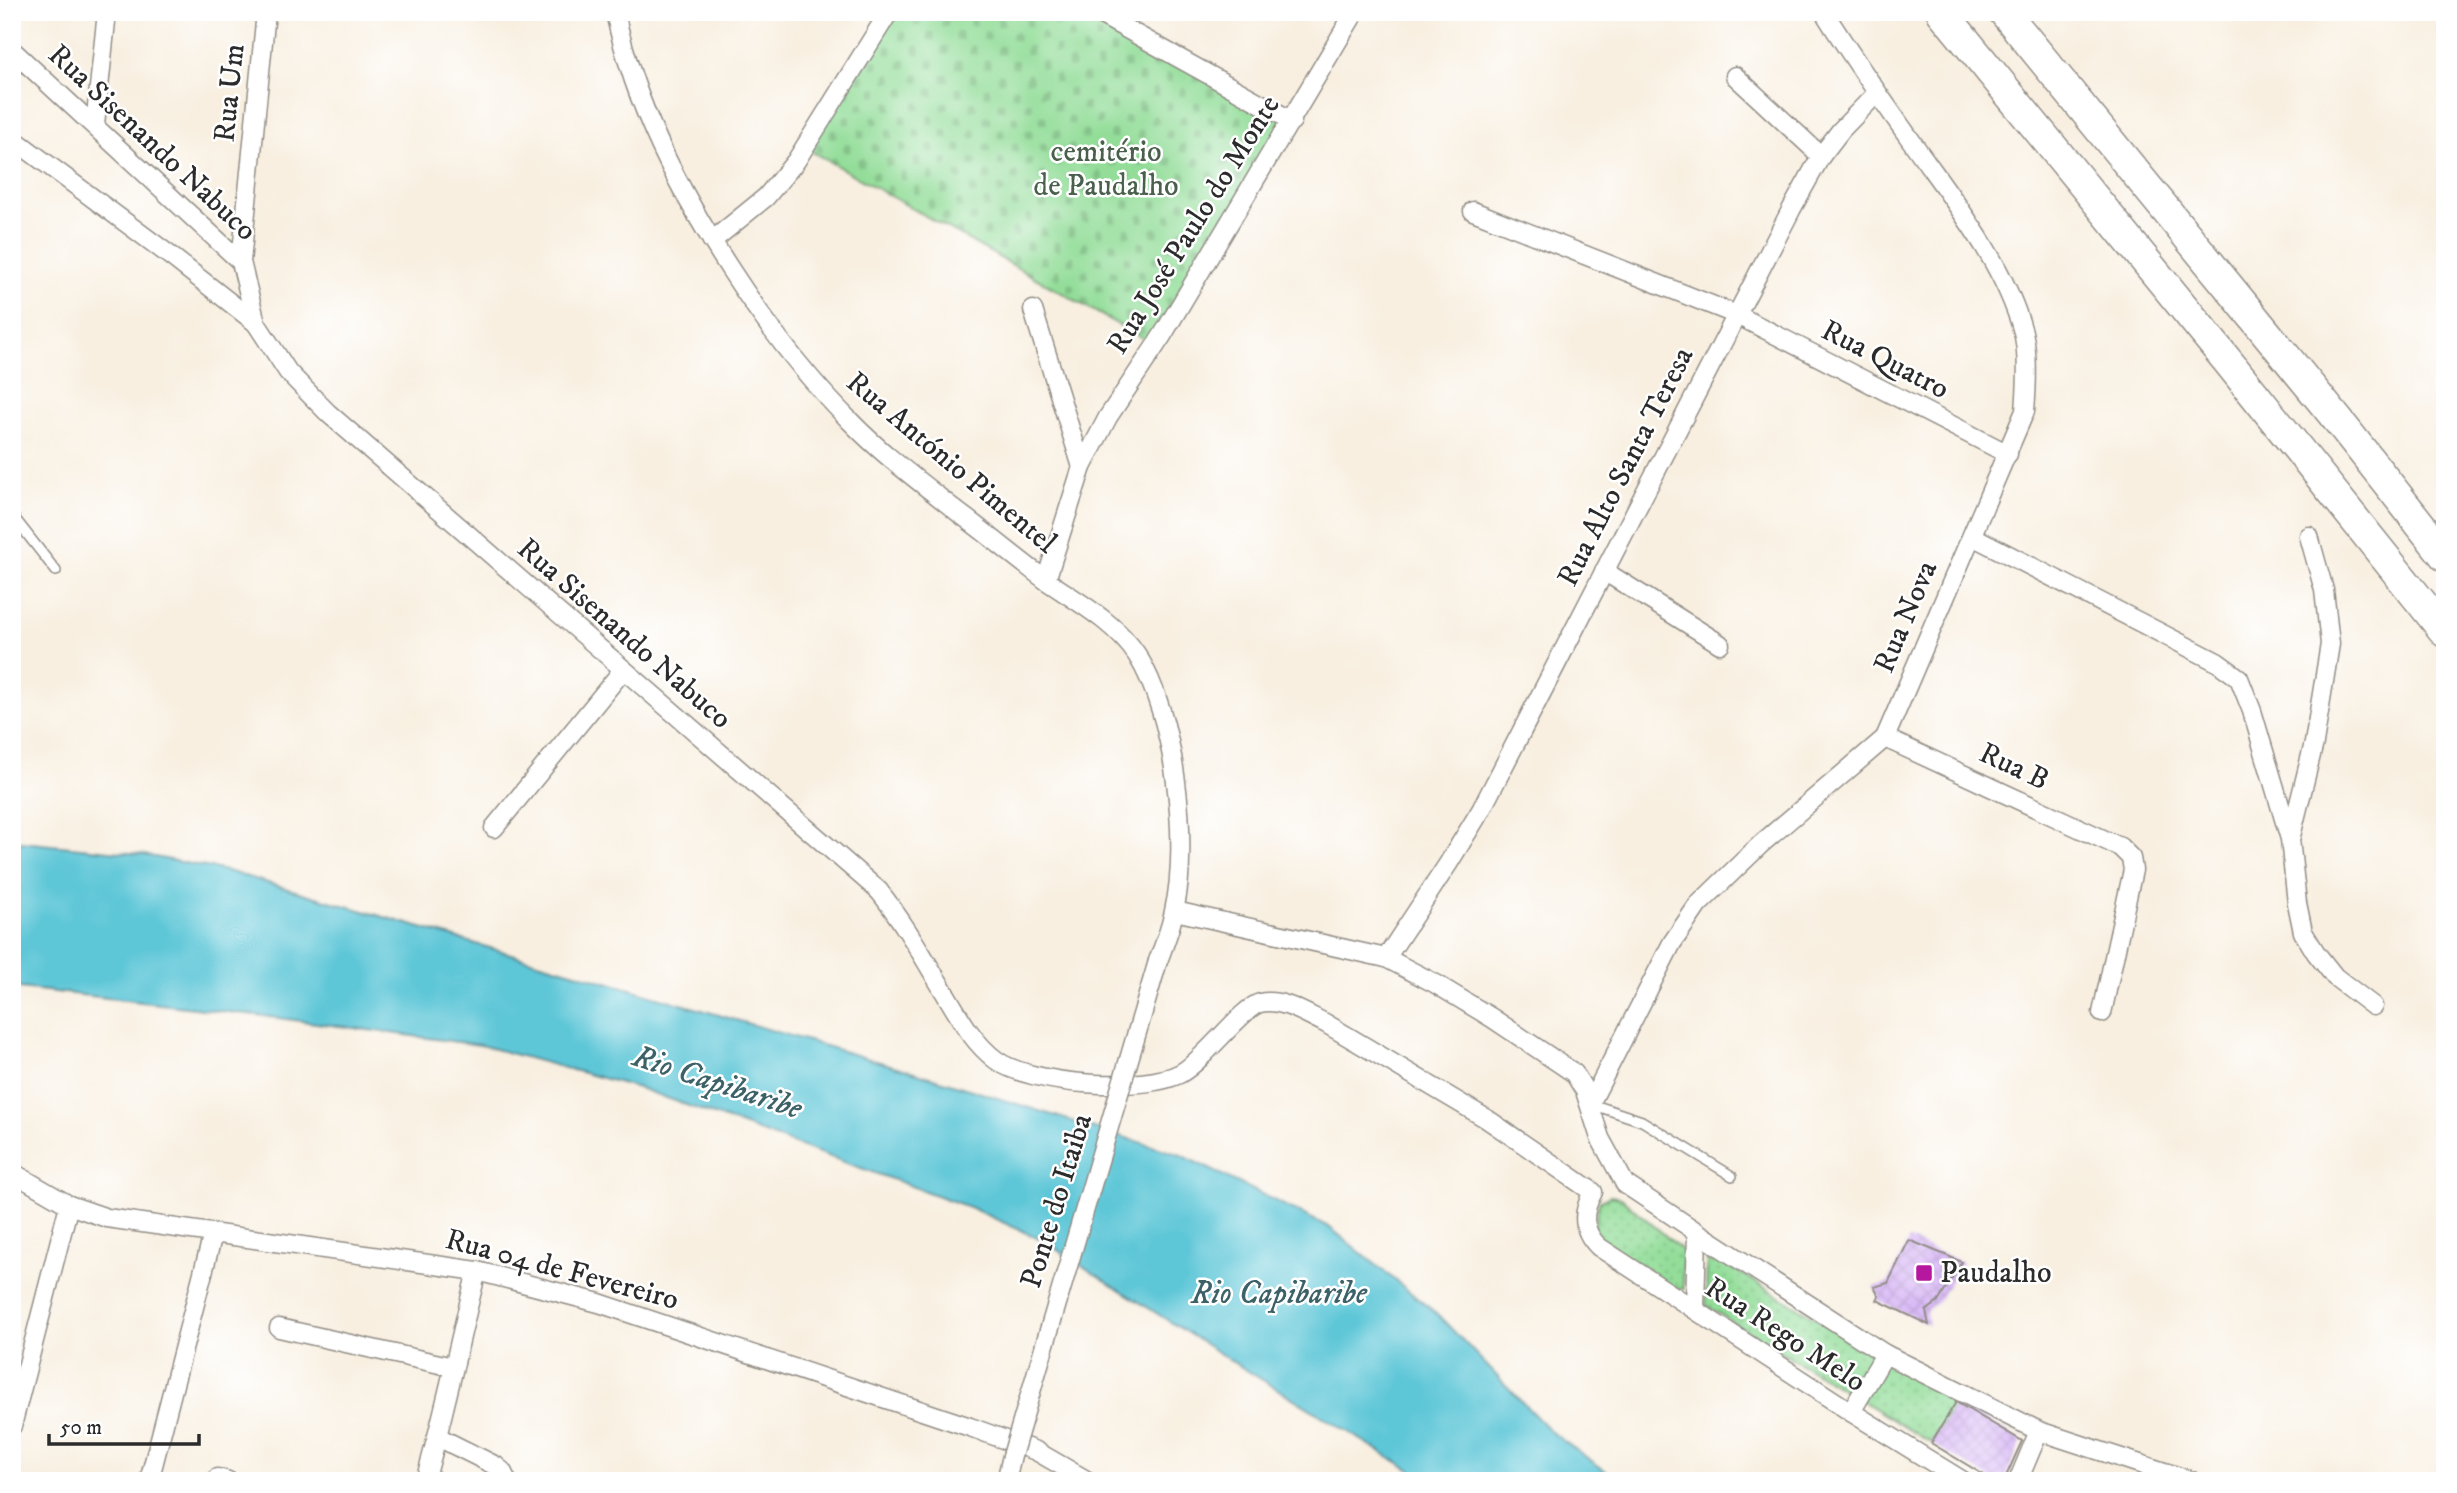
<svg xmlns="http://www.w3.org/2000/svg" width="2457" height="1493" font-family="'IM FELL DW Pica',serif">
  <defs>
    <pattern id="cemetery-stones" width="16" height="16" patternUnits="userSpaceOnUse" patternTransform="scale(1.75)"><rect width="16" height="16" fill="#93dd99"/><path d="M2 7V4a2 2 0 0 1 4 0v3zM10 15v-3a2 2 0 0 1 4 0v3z" fill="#7fbe84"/></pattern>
    <pattern id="park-dots" width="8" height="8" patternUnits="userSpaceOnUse" patternTransform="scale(1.75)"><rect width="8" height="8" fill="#93dd99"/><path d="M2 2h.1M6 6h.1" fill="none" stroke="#7fbe84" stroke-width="1.8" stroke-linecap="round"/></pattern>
    <pattern id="building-cross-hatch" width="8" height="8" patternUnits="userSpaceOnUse" patternTransform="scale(1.75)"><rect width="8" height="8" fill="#d2acf5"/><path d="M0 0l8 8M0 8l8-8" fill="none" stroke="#b494d2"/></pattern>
  </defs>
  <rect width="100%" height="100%" fill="#fff"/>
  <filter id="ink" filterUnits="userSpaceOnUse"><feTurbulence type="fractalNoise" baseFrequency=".0143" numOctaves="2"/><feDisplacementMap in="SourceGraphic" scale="14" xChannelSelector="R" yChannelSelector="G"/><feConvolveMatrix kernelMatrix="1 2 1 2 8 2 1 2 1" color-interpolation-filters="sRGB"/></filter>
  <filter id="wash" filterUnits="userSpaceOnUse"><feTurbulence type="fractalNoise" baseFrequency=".00686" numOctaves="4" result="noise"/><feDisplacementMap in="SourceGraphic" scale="28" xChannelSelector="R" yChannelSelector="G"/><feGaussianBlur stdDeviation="1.57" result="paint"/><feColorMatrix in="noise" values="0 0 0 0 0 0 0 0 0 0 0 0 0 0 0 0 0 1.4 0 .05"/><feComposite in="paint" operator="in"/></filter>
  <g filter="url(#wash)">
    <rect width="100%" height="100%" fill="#f8efe0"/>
    <polygon fill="url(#cemetery-stones)" stroke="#5f8462" stroke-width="2" points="891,12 1090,12 1290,122 1156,346 807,149"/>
    <g fill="url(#park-dots)" stroke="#5f8462" stroke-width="2">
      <polygon points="1610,1196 1621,1198 1681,1249 1684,1288 1675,1289 1597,1244 1594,1227 1599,1202"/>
      <polygon points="1707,1253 1956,1402 1931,1443 1706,1306"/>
    </g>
    <polygon fill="#5dc6d7" stroke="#447881" stroke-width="2" points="12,841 139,854 227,871 914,1072 1181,1155 1329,1227 1437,1314 1551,1432 1620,1481 1429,1481 1233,1362 1042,1240 969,1207 639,1088 480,1045 264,1016 12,987"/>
    <g id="blocks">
      <g fill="url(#building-cross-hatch)">
        <polygon points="1909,1240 1962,1262 1938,1302 1926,1311 1929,1325 1877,1300 1879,1296 1874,1287 1888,1283"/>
        <polygon points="1956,1402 2022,1441 2004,1481 1994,1481 1931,1443"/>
      </g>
    </g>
  </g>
  <g filter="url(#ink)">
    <use href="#blocks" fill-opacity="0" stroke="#928d86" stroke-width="2"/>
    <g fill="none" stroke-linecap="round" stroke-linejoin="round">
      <defs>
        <g id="service">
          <polyline points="12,515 56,571"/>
          <polyline points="1591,1104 1642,1121 1732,1176"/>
        </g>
        <g id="minor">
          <path d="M 615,12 C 635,107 679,191 732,272 C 767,326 806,377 852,423 C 884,456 923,484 959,513 C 989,535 1017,559 1047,581 C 1078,602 1116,623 1137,655 C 1175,715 1190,843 1174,911 C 1171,928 1164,945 1158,961"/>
          <polyline points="1096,12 1292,121"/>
          <path d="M 12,50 L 241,262 L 256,323 L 288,372 L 328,413 L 879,891 C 903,921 922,955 942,988 C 958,1014 971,1041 996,1060 C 1030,1085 1144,1093 1181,1073 C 1204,1060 1243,1007 1260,1003 C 1282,998 1306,1014 1325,1023 L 1487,1119 L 1593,1192 C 1582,1212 1581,1230 1599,1247 L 1851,1412 L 1963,1481"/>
          <polyline points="1735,76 1821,156"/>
          <polyline points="95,125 107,12"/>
          <polyline points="12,138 172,257 256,323"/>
          <polyline points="1473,211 1737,315 2008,454"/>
          <polyline points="712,241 766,197 796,161 889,12"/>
          <polyline points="241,262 266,12"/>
          <polyline points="1033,310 1082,467"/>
          <polyline points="1972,536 2217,662 2239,678 2252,711 2290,839 2297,903 2303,932 2316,953 2335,977 2373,1006"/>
          <polyline points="1604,571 1720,644"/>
          <polyline points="1046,580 1082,467 1108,417 1162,336 1355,12"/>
          <polyline points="1885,738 2120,847 2131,858 2133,870 2102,1013"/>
          <polyline points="494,828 623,670"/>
          <polyline points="2291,836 2314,743 2330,644 2324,590 2309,536"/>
          <polyline points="1175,911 1386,958 1436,984 1492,1018 1574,1073 1585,1091 1600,1138 1625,1184 1697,1232 1885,1354 2039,1431 2192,1481"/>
          <polyline points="1386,958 1448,864 1481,810 1791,210 1821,156 1841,130 1877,93"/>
          <path d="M 1590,1104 L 1672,943 L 1698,905 L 1761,844 L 1885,738 L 2025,411 C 2027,387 2029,356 2023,332 C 2004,264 1957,205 1917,149 C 1885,104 1853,59 1824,12"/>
          <polyline points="12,1172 69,1205 107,1218 477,1271 599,1303 970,1427 1036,1451 1088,1481"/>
          <polyline points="1695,1309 1697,1232"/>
          <polyline points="279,1328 453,1367"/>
          <polyline points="1851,1412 1885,1354"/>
          <polyline points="12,1426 69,1205"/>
          <polyline points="438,1437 496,1466 502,1471 507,1481"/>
          <polyline points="217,1478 228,1481"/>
          <polyline points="149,1481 213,1234"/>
          <path d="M 425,1481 C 445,1412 459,1341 477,1271"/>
          <polyline points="1006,1481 1012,1456"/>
          <polyline points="2018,1481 2039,1431"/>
        </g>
        <g id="trunk">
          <polyline points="1942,12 2230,364 2445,632"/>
          <polyline points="2004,12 2345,429 2445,556"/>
        </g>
      </defs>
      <use href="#service" stroke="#928d86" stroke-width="12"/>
      <use href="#minor" stroke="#928d86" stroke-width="21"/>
      <use href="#trunk" stroke="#928d86" stroke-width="33"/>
      <use href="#service" stroke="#fff" stroke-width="9"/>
      <use href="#minor" stroke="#fff" stroke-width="18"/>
      <use href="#trunk" stroke="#fff" stroke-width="30"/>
      <defs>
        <polyline id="minor-bridge" points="1012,1456 1158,961"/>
      </defs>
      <use href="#minor-bridge" stroke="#928d86" stroke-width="21" stroke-linecap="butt"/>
      <use href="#minor-bridge" stroke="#fff" stroke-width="18"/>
    </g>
  </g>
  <rect fill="#b5179e" stroke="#fff" stroke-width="2.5" x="1915" y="1264" width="18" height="18" rx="3.5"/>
  <g text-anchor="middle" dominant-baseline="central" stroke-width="5" stroke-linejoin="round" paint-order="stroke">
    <g font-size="30" fill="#2b2b2b" stroke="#fff">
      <text transform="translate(230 93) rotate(-84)">Rua Um</text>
      <text transform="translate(152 143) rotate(43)">Rua Sisenando Nabuco</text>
      <text transform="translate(1194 225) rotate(-58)">Rua José Paulo do Monte</text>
      <text transform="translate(1885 360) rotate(27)">Rua Quatro</text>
      <text transform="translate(951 463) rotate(40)">Rua António Pimentel</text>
      <text transform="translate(1626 467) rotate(-63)">Rua Alto Santa Teresa</text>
      <text transform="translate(1906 617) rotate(-67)">Rua Nova</text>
      <text transform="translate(624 634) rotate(41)">Rua Sisenando Nabuco</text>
      <text transform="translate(2014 767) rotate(25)">Rua B</text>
      <text transform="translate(1057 1201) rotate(-73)">Ponte do Itaiba</text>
      <text transform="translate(562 1270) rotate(15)">Rua 04 de Fevereiro</text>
      <text transform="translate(1785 1335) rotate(33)">Rua Rego Melo</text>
    </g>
    <g font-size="30" fill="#4a604c" stroke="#fff">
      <text x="1106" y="152">cemitério<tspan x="1106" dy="34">de Paudalho</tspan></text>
    </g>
    <g font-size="30" fill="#2b2b2b" stroke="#fff" text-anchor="start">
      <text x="1940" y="1273">Paudalho</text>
    </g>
    <g font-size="32" font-style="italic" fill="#3c6167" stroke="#fff">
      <text transform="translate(717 1083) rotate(18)">Rio Capibaribe</text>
      <text x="1279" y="1294">Rio Capibaribe</text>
    </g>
  </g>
  <rect width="2457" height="1493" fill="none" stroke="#fff" stroke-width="42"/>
  <path d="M49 1434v10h150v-10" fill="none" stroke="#2b2b2b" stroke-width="3.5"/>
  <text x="60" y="1434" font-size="21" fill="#2b2b2b" stroke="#ffffff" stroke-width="5" paint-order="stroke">50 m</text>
</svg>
